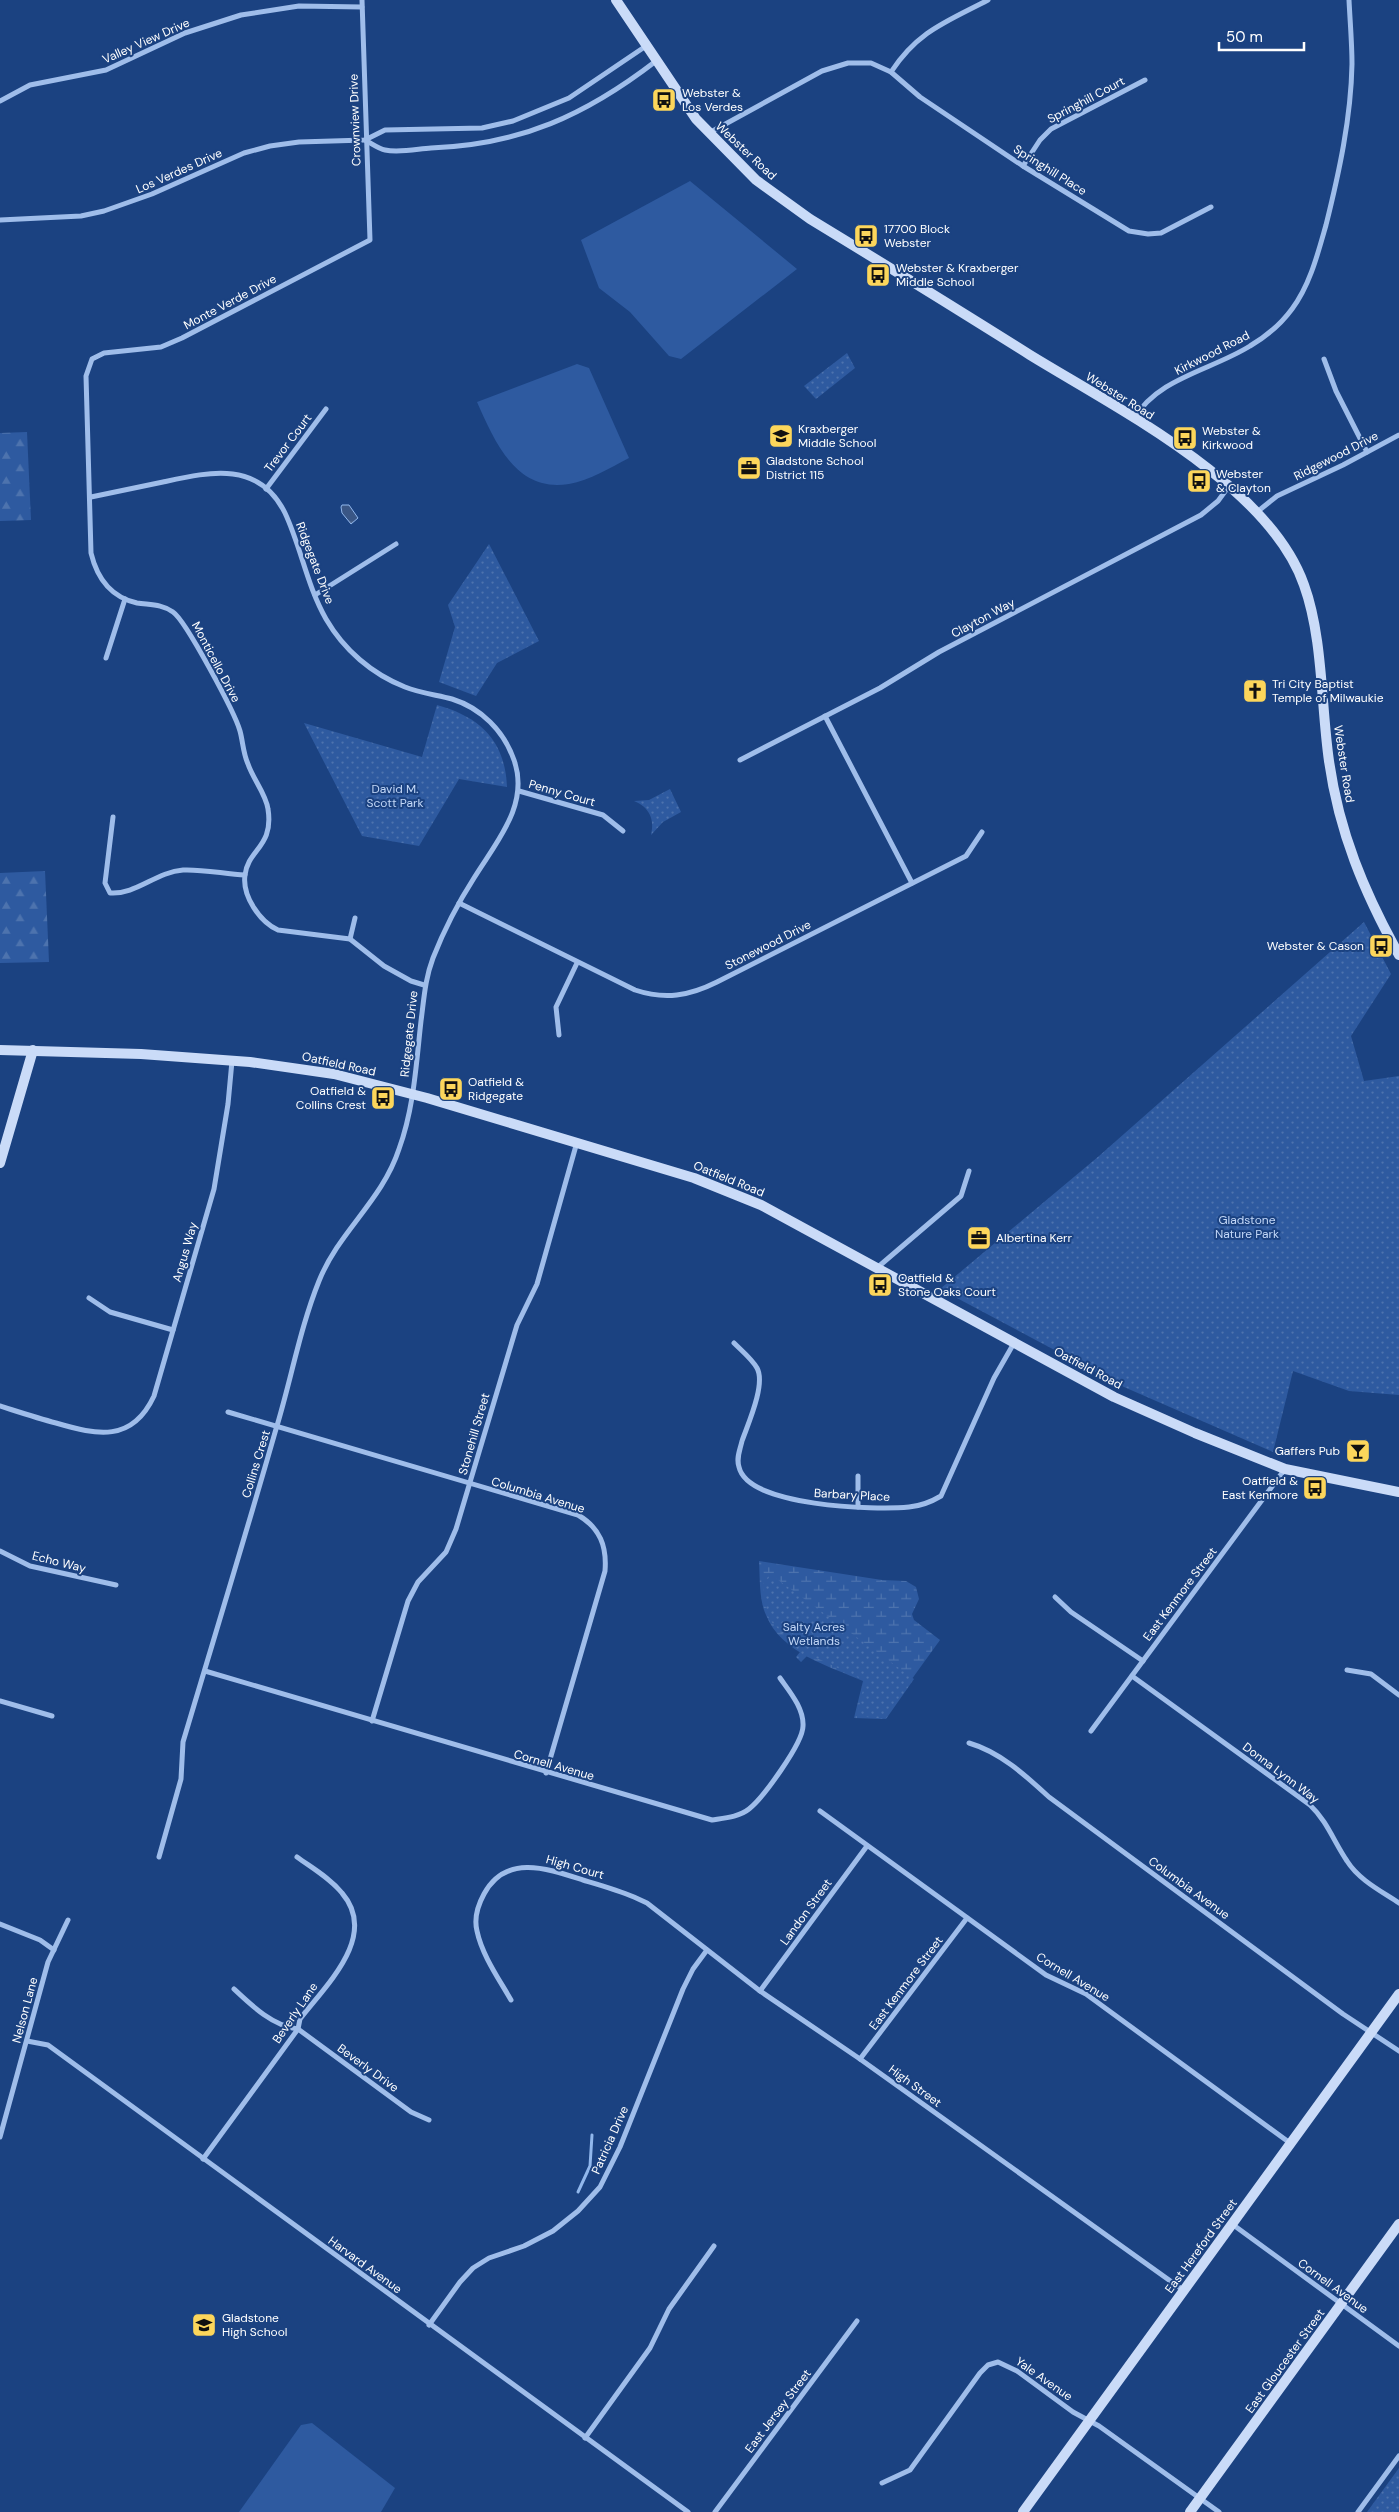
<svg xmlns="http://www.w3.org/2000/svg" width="1399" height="2512" font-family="'DM Sans',sans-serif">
  <defs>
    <pattern id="forest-firs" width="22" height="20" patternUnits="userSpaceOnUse" patternTransform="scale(1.25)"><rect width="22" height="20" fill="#2e5aa0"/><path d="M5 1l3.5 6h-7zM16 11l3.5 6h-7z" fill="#4d73ae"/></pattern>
    <pattern id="wetland-marsh" width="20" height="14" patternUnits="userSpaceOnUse" patternTransform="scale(1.25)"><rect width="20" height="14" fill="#2e5aa0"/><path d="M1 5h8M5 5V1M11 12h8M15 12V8" fill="none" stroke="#4d73ae"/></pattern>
    <pattern id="park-dots" width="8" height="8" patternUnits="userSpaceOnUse" patternTransform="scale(1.25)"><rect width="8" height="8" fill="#2e5aa0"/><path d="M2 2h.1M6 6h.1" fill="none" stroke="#4d73ae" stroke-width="1.8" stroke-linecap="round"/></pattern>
    <pattern id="water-ripples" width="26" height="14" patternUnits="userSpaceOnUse" patternTransform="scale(1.25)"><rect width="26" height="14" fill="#3a5685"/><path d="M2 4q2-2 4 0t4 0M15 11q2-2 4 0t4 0" fill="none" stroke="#586f97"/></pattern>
  </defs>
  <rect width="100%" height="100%" fill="#1b4281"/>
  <g fill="url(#forest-firs)">
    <polygon points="27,432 31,520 0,521 0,433"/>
    <polygon points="45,871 49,962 0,963 0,873"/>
  </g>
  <path fill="url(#wetland-marsh)" d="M 759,1561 L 882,1580 L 906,1581 L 916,1587 L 919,1599 L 912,1614 L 914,1620 L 940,1640 L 883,1719 L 854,1718 L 863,1681 C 829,1666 781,1653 766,1615 C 759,1600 760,1578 759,1561 Z"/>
  <g fill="url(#park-dots)">
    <polygon points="847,353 855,368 816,399 804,386"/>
    <polygon points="489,544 539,641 497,663 476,696 439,682 455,627 448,605"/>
    <path d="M 437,705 C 480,717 505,740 507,787 L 459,779 L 419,846 L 362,836 L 304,723 L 422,757 Z"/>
    <path d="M 670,789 L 681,812 L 663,822 L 651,835 C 655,819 649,807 634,801 L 649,800 Z"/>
    <polygon points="1364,922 1391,974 1351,1036 1364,1081 1399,1076 1399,1395 1349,1391 1293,1371 1273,1452 1124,1387 940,1289 1099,1156"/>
    <polygon points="770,1574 914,1679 886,1719 857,1716 865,1681 819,1659 807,1656 801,1662 796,1657 800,1652 767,1617 763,1584"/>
    <polygon points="1399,2468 1399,2512 1367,2512"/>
  </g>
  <g fill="#2e5aa0">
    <polygon points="690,181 797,269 681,359 669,356 630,312 599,288 581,240"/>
    <path d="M 577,364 L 589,368 L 629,458 C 610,468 590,480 569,484 C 516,493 495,442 477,402 Z"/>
    <polygon points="312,2423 395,2488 381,2512 239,2512 301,2425"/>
  </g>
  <polygon fill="url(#water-ripples)" stroke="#91b7ec" points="342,505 349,505 358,518 351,524 342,513 341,507"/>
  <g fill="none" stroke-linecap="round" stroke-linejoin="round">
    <polyline stroke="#91b7ec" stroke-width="3" points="578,2192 590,2166 592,2135"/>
    <g stroke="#9fbdea" stroke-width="5">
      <path d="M 362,0 L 370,240 L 182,338 L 161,347 L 104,353 L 92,359 L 86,376 L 91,553 C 97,578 110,597 137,603 C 150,605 162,604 173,612 C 186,621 235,713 240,731 C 243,742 243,753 248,764 C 253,779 266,794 268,809 C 274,847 248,849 245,875 C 242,896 260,922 278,930 L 350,939 L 384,966 L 411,981 L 424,985"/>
      <path d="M 891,72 C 918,31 946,22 988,0"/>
      <polyline points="0,101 30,85 106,70 185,33 241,15 299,6 362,7"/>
      <polyline points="709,133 822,71 848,63 871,63 891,72 920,97 1023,166 1129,231 1148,234 1161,233 1211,207"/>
      <path d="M 365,140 C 371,143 379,149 385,150 C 399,153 417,149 431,148 C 520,145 586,115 656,61"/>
      <polyline points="1023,166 1040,140 1051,129 1145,80"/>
      <polyline points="0,220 81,216 104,211 152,194 244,153 270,146 299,142 365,140 385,130 482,128 513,121 569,98 646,46"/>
      <polyline points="1324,359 1336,391 1367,452"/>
      <path d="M 1134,419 C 1157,378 1212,370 1250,346 C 1267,336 1281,324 1292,309 C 1310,285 1318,253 1326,225 C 1339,173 1351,118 1352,64 C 1352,43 1350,21 1349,0"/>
      <polyline points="266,489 326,409"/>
      <path d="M 91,497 C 115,492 139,487 163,482 C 209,472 259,460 285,513 C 301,547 307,586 326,619 C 344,650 372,674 405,687 C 420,693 437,695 452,699 C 481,708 504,731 514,760 C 530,805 496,842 474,878 C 458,903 444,930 433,958 C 425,979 424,999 421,1021 C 416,1065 414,1108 399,1149 C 382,1201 339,1231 319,1281 C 300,1328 291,1380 276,1429 C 246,1534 214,1638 183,1742 L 181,1779 L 159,1857"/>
      <polyline points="1257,512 1277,496 1343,465 1399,435"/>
      <polyline points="315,595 396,544"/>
      <polyline points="106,658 125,599"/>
      <polyline points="825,716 912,883"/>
      <polyline points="740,760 880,688 939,652 1201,515 1218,501 1229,486"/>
      <polyline points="519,791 603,815 623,831"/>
      <path d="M 113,817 L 105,883 L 110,893 C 136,895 156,872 183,870 C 202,869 225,874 245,875"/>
      <path d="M 459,903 L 635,990 C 665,1000 689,996 717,982 L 966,856 L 982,832"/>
      <polyline points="350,939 355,918"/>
      <polyline points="559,1035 556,1007 577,963"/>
      <polyline points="878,1267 961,1196 969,1171"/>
      <polyline points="89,1298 110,1312 173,1330"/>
      <path d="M 734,1343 C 742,1351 752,1359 757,1368 C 766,1384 748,1424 742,1441 C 740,1450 736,1458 739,1467 C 748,1507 875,1510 909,1507 C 920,1506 931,1502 941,1496 L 994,1378 L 1014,1343"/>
      <path d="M 0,1406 C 19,1412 37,1418 56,1423 C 97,1435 132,1443 154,1396 L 214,1189 L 228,1104 L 232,1061"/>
      <path d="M 228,1412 L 578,1515 C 600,1528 607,1546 605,1571 L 546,1773"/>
      <polyline points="858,1507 858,1476"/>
      <polyline points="0,1551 30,1566 116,1585"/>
      <polyline points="1055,1597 1071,1612 1143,1661"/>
      <polyline points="1347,1670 1371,1674 1399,1695"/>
      <path d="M 205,1671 L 712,1820 C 725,1818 739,1817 749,1809 C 763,1798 803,1743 803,1726 C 804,1708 789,1691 780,1678"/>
      <path d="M 1132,1676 L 1310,1805 C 1327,1821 1334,1842 1347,1861 C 1359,1880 1381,1891 1399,1903"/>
      <polyline points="0,1701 52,1716"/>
      <polyline points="372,1721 408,1601 418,1582 446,1552 456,1529 517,1325 537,1284 577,1142"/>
      <polyline points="1091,1731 1285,1469"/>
      <path d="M 969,1743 C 1000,1752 1025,1775 1049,1797 L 1343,2014 L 1399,2051"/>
      <polyline points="820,1811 1046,1975 1086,1994 1290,2143"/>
      <polyline points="0,1924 40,1940 54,1950"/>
      <path d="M 234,1989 C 252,2006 273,2026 298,2029 L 411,2112 L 429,2120"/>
      <polyline points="760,1991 867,1846"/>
      <path d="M 511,2000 C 499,1979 482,1955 477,1931 C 474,1919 478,1905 484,1894 C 506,1853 549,1869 583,1880 C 600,1885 618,1890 634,1897 L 647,1903 L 760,1991 L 860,2059 L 1183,2290"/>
      <polyline points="27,2041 48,2045 688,2512"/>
      <polyline points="860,2059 967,1918"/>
      <polyline points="0,2137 48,1962 68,1920"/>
      <path d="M 203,2159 L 298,2029 L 300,2019 C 326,1985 379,1936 342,1893 C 330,1878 312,1868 297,1857"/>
      <polyline points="1232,2224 1399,2346"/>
      <polyline points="429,2325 460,2282 473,2268 489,2258 524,2246 553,2231 578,2211 600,2187 620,2147 683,1989 693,1969 707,1950"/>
      <polyline points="585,2438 650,2348 669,2309 714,2246"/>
      <polyline points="882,2483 910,2470 980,2373 988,2365 998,2362 1017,2371 1073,2412 1099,2426 1219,2512"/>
      <polyline points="715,2512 857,2321"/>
      <polyline points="1358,2512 1399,2456"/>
    </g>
    <g stroke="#cadbf8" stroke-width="10">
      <path d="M 616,0 L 696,119 L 756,180 L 810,219 C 884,264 957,309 1030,355 C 1118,409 1269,485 1304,585 C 1323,637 1321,706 1329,761 C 1339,832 1364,892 1399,955"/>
      <polyline points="0,1050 141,1054 250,1062 334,1074 427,1098 694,1178 761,1205 1114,1397 1195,1433 1285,1469 1399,1492"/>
      <polyline points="0,1163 33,1050"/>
      <polyline points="1023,2512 1399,1994"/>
      <polyline points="1190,2512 1399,2224"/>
    </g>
  </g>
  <defs>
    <symbol id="bus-square" viewBox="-11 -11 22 22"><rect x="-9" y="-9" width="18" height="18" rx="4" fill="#fcd65b" stroke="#1b4281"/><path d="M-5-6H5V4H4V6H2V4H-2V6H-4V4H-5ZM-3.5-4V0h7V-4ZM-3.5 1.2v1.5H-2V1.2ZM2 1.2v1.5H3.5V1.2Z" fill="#111"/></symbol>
    <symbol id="school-square" viewBox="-11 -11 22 22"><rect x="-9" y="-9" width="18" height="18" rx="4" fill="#fcd65b" stroke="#1b4281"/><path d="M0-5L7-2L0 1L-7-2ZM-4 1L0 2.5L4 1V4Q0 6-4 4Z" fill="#111"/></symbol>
    <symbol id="office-square" viewBox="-11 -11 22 22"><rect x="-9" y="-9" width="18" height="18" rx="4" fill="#fcd65b" stroke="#1b4281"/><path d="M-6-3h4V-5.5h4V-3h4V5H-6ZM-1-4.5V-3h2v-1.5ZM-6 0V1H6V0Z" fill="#111"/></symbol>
    <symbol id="church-square" viewBox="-11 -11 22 22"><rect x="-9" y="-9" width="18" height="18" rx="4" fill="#fcd65b" stroke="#1b4281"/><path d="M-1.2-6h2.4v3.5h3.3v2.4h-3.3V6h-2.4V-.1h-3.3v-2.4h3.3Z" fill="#111"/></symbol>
    <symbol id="bar-square" viewBox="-11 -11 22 22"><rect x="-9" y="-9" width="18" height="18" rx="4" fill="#fcd65b" stroke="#1b4281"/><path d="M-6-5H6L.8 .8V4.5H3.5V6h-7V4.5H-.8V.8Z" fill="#111"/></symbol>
  </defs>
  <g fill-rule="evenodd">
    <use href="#bus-square" x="650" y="86" width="28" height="28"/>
    <use href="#bus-square" x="852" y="222" width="28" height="28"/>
    <use href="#bus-square" x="864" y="261" width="28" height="28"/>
    <use href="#school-square" x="767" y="422" width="28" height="28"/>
    <use href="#bus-square" x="1171" y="424" width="28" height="28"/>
    <use href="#office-square" x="735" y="454" width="28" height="28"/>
    <use href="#bus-square" x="1185" y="467" width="28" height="28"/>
    <use href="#church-square" x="1241" y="677" width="28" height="28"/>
    <use href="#bus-square" x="1367" y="932" width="28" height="28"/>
    <use href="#bus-square" x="437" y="1075" width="28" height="28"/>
    <use href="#bus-square" x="369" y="1084" width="28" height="28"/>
    <use href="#office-square" x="965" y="1224" width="28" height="28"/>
    <use href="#bus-square" x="866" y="1271" width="28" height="28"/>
    <use href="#bar-square" x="1344" y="1437" width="28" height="28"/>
    <use href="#bus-square" x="1301" y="1474" width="28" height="28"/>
    <use href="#school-square" x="190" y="2311" width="28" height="28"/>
  </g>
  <g text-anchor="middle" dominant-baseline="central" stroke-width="4" stroke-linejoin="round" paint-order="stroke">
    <g font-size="12" fill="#fff" stroke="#1b4281">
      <text transform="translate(146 41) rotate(-24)">Valley View Drive</text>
      <text transform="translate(1086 100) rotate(-28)">Springhill Court</text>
      <text transform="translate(355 120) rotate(-92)">Crownview Drive</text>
      <text transform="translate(746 151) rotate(43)">Webster Road</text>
      <text transform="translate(1050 170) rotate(32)">Springhill Place</text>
      <text transform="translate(179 171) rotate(-24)">Los Verdes Drive</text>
      <text transform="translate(230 302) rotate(-28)">Monte Verde Drive</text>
      <text transform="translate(1212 353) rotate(-27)">Kirkwood Road</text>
      <text transform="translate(1120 396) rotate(32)">Webster Road</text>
      <text transform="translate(288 443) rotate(-53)">Trevor Court</text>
      <text transform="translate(1336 456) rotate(-27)">Ridgewood Drive</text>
      <text transform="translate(315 563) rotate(69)">Ridgegate Drive</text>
      <text transform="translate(983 618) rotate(-28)">Clayton Way</text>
      <text transform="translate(216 662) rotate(62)">Monticello Drive</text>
      <text transform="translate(1344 764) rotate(81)">Webster Road</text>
      <text transform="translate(562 793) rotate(16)">Penny Court</text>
      <text transform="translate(768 945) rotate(-27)">Stonewood Drive</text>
      <text transform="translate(409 1034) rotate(-84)">Ridgegate Drive</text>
      <text transform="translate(339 1064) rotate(12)">Oatfield Road</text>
      <text transform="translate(729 1179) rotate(22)">Oatfield Road</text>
      <text transform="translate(185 1252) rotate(-74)">Angus Way</text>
      <text transform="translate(1088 1368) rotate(28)">Oatfield Road</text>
      <text transform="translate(474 1434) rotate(-74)">Stonehill Street</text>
      <text transform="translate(256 1464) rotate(-73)">Collins Crest</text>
      <text transform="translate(538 1495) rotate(17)">Columbia Avenue</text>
      <text transform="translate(852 1495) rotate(3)">Barbary Place</text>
      <text transform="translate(59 1562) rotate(14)">Echo Way</text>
      <text transform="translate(1180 1594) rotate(-53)">East Kenmore Street</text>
      <text transform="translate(554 1765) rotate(16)">Cornell Avenue</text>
      <text transform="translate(1281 1773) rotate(37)">Donna Lynn Way</text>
      <text transform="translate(575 1867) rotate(16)">High Court</text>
      <text transform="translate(1189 1888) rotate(36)">Columbia Avenue</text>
      <text transform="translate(806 1912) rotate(-54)">Landon Street</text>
      <text transform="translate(1073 1977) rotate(31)">Cornell Avenue</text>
      <text transform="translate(906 1983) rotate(-53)">East Kenmore Street</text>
      <text transform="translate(25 2010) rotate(-75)">Nelson Lane</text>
      <text transform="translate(295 2013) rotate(-56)">Beverly Lane</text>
      <text transform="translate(368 2068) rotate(36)">Beverly Drive</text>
      <text transform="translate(915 2086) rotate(36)">High Street</text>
      <text transform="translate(610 2140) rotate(-66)">Patricia Drive</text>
      <text transform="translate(1201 2246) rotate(-54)">East Hereford Street</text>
      <text transform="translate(365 2265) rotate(36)">Harvard Avenue</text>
      <text transform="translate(1333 2286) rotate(36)">Cornell Avenue</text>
      <text transform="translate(1285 2361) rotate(-54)">East Gloucester Street</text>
      <text transform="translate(1044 2379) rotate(35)">Yale Avenue</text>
      <text transform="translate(778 2411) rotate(-53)">East Jersey Street</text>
    </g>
    <g font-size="12" fill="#fff" stroke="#1b4281" text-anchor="start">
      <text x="682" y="93">Webster &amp;<tspan x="682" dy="14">Los Verdes</tspan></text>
      <text x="884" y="229">17700 Block<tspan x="884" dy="14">Webster</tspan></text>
      <text x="896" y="268">Webster &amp; Kraxberger<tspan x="896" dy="14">Middle School</tspan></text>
      <text x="798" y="429">Kraxberger<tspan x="798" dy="14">Middle School</tspan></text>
      <text x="1202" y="431">Webster &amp;<tspan x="1202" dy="14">Kirkwood</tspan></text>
      <text x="766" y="461">Gladstone School<tspan x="766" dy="14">District 115</tspan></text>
      <text x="1216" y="474">Webster<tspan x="1216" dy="14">&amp; Clayton</tspan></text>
      <text x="1272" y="684">Tri City Baptist<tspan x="1272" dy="14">Temple of Milwaukie</tspan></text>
      <text x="1364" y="946" text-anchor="end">Webster &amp; Cason</text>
      <text x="468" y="1082">Oatfield &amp;<tspan x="468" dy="14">Ridgegate</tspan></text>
      <text x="366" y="1091" text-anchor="end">Oatfield &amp;<tspan x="366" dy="14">Collins Crest</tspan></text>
      <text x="996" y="1238">Albertina Kerr</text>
      <text x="898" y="1278">Oatfield &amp;<tspan x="898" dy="14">Stone Oaks Court</tspan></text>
      <text x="1340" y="1451" text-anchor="end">Gaffers Pub</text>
      <text x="1298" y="1481" text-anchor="end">Oatfield &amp;<tspan x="1298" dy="14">East Kenmore</tspan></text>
      <text x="222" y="2318">Gladstone<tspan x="222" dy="14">High School</tspan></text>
    </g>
    <g font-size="12" fill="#c3d8f8" stroke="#1b4281">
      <text x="395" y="789">David M.<tspan x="395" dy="14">Scott Park</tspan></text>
      <text x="1247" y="1220">Gladstone<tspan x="1247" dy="14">Nature Park</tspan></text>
      <text x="814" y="1627">Salty Acres<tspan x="814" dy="14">Wetlands</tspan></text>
    </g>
  </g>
  <path d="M1219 42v8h85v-8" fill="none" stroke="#ffffff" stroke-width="2.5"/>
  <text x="1226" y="42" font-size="15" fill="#ffffff" stroke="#1b4281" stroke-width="4" paint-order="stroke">50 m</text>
</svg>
